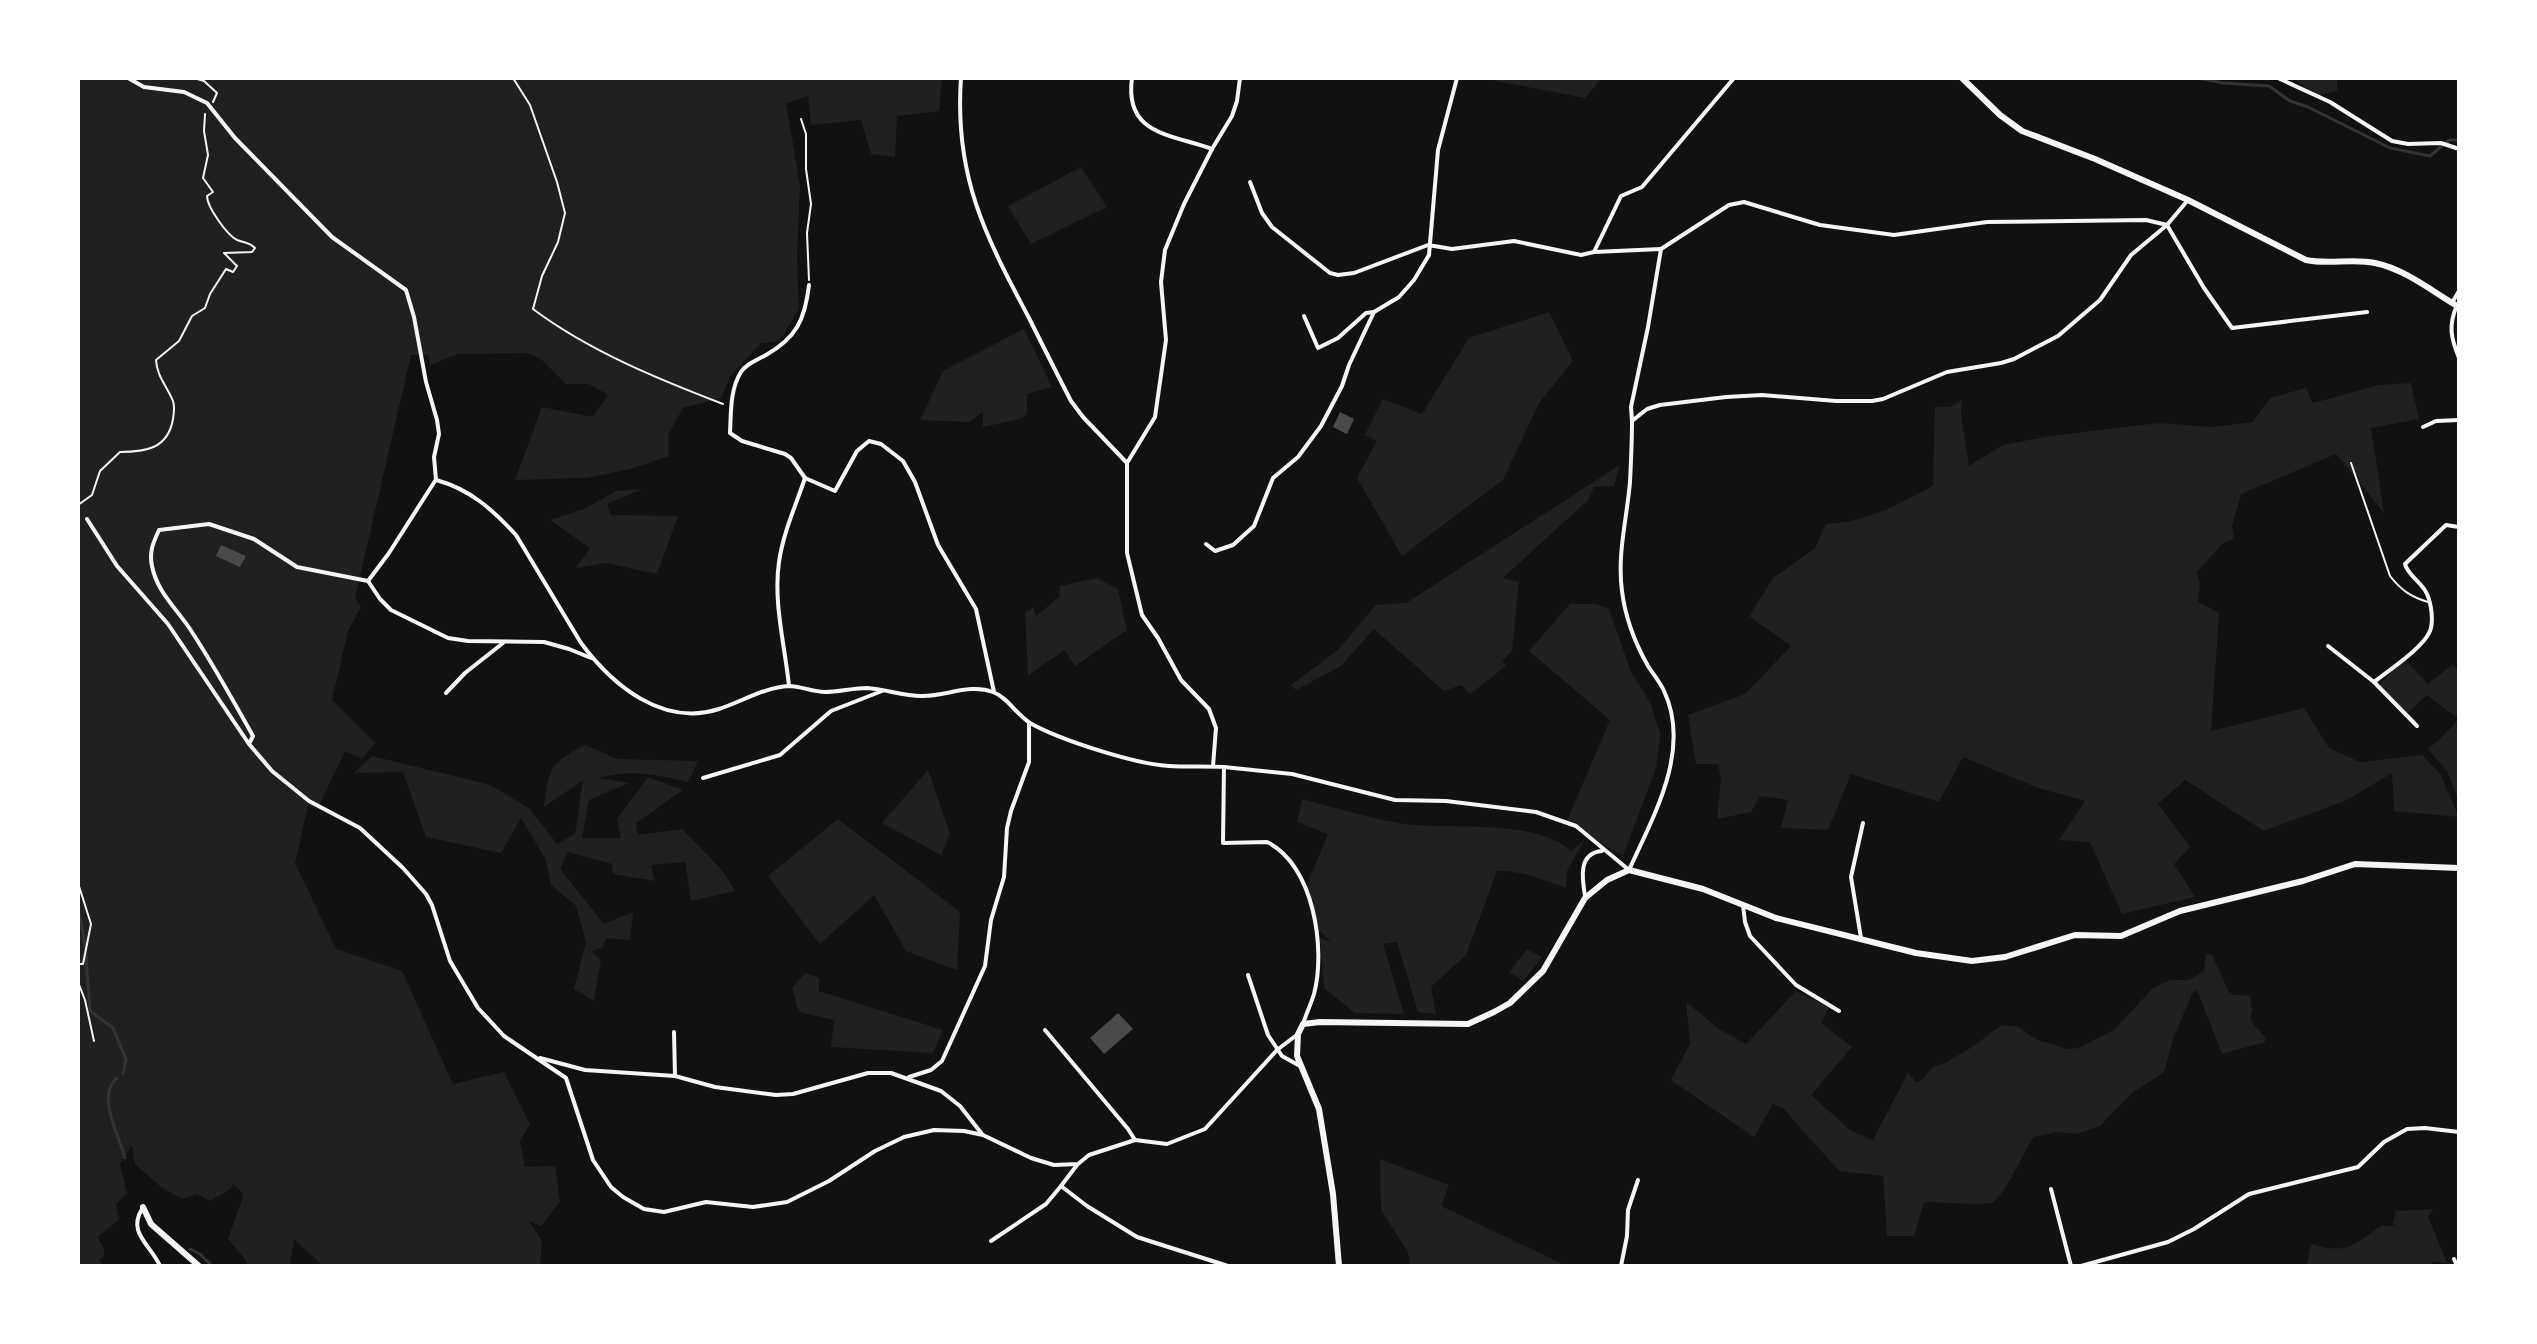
<svg xmlns="http://www.w3.org/2000/svg" width="2537" height="1344" font-family="Roboto,sans-serif">
  <rect width="100%" height="100%" fill="#111"/>
  <g fill="#202020">
    <polygon points="78,78 942,78 939,111 897,116 895,157 871,154 861,120 811,125 808,96 786,103 800,185 797,258 799,309 779,342 761,343 730,377 721,398 683,408 668,435 669,456 630,469 587,478 515,480 542,407 593,417 608,395 589,384 566,384 541,359 527,353 458,354 430,365 428,355 411,355 355,598 361,607 348,631 332,700 375,743 362,759 345,751 317,810 308,805 295,863 336,949 402,971 453,1084 504,1072 530,1124 520,1141 525,1167 555,1166 560,1202 541,1226 529,1221 542,1241 540,1266 323,1266 294,1239 290,1266 246,1266 247,1262 228,1239 244,1194 233,1184 231,1189 210,1201 197,1194 182,1199 161,1187 135,1164 132,1145 120,1164 127,1193 116,1204 119,1220 97,1237 104,1248 104,1256 99,1260 102,1266 78,1266"/>
    <polygon points="1481,78 1593,78 1600,80 1585,98"/>
    <polygon points="2293,78 2337,78 2337,91 2317,96"/>
    <polygon points="1081,167 1107,207 1031,244 1008,206"/>
    <polygon points="1549,312 1573,361 1539,403 1503,480 1402,556 1357,478 1377,441 1365,435 1383,399 1422,414 1469,338"/>
    <polygon points="1024,329 1052,387 1027,394 1027,414 1020,419 983,427 983,411 970,422 920,420 943,371"/>
    <path d="M 2411,383 L 2419,419 L 2371,428 L 2384,513 L 2336,454 L 2241,494 L 2232,526 L 2234,539 L 2222,544 L 2197,572 L 2200,584 L 2198,602 L 2219,613 L 2211,731 L 2304,708 L 2329,748 L 2360,762 L 2422,755 L 2440,773 L 2459,817 L 2394,811 L 2392,773 L 2347,800 L 2264,831 L 2185,780 L 2158,804 L 2190,847 L 2174,864 L 2195,897 L 2122,914 L 2090,842 L 2059,840 L 2085,801 L 2038,788 L 1963,757 L 1939,802 L 1851,774 L 1828,830 L 1781,828 L 1788,800 L 1760,796 L 1751,812 L 1717,819 L 1721,778 L 1718,764 L 1696,764 L 1688,715 L 1745,694 L 1791,646 L 1749,616 L 1773,578 L 1815,548 L 1826,524 C 1871,521 1894,506 1933,486 L 1935,407 L 1950,407 L 1962,400 L 1961,414 L 1969,466 L 2003,445 L 2050,436 L 2159,423 L 2214,427 L 2253,422 L 2270,398 L 2306,388 L 2313,403 L 2379,385 Z"/>
    <polygon points="1620,465 1614,486 1594,487 1588,500 1503,578 1519,582 1512,651 1502,661 1506,666 1470,694 1461,685 1444,691 1374,629 1341,666 1296,690 1291,685 1338,650 1376,605 1406,603"/>
    <polygon points="642,489 607,504 611,515 678,516 657,574 606,563 576,568 590,548 550,520 584,509 616,491"/>
    <polygon points="1097,578 1118,589 1127,630 1075,666 1064,650 1028,676 1025,613 1033,607 1036,616 1059,597 1060,586"/>
    <polygon points="1570,604 1596,604 1609,609 1631,672 1650,702 1660,734 1656,768 1623,856 1566,823 1610,720 1529,651"/>
    <polygon points="2404,659 2428,684 2453,664 2459,671 2459,801 2447,771 2428,749 2439,740 2459,719 2427,695 2407,714 2376,688"/>
    <path d="M 585,745 L 617,759 L 698,761 L 688,782 C 654,774 634,769 599,778 L 629,783 L 589,800 L 582,838 L 621,838 L 617,819 L 648,777 L 683,790 L 636,823 L 638,835 L 682,829 L 722,870 L 735,891 L 691,901 L 685,862 L 651,865 L 655,881 L 613,874 L 612,864 L 568,852 L 560,869 L 604,924 L 633,912 L 630,940 L 606,938 L 603,947 L 592,951 L 601,961 L 594,1001 L 574,989 L 586,942 L 576,906 L 551,885 L 545,858 L 521,818 L 501,853 L 426,837 L 403,772 L 354,773 L 372,756 L 491,785 L 530,809 L 557,844 L 575,834 L 583,780 L 544,807 C 549,768 550,763 585,745 Z"/>
    <polygon points="928,770 950,834 941,855 882,823"/>
    <path d="M 1302,799 C 1333,807 1365,817 1398,823 C 1447,831 1534,817 1571,851 L 1585,839 L 1567,871 L 1566,888 C 1544,880 1521,870 1497,871 L 1466,955 L 1431,987 L 1436,1014 L 1418,1012 L 1397,942 L 1383,944 L 1404,1014 L 1355,1013 L 1324,988 L 1320,938 L 1331,942 L 1313,924 L 1305,889 L 1328,834 L 1297,822 Z"/>
    <polygon points="838,819 960,912 957,970 906,951 874,895 820,944 768,876"/>
    <polygon points="1527,949 1542,957 1523,981 1509,972"/>
    <path d="M 2206,954 L 2212,955 L 2229,992 L 2234,995 L 2250,996 L 2252,1010 L 2250,1017 L 2254,1025 L 2265,1037 L 2265,1042 L 2222,1054 L 2197,990 L 2192,994 L 2173,1039 L 2164,1072 L 2132,1093 L 2100,1126 L 2076,1134 L 2057,1132 L 2034,1137 C 2023,1152 2006,1194 1993,1202 C 1987,1206 1936,1202 1924,1202 L 1914,1236 L 1887,1236 L 1883,1176 L 1839,1171 L 1783,1108 L 1773,1104 L 1754,1137 L 1671,1080 L 1690,1044 L 1686,1002 L 1719,1029 L 1746,1044 L 1796,991 L 1829,1007 L 1821,1023 L 1852,1047 L 1811,1095 L 1850,1130 L 1873,1140 L 1908,1073 L 1916,1082 L 1922,1080 L 1933,1067 L 1945,1063 L 1972,1047 L 2002,1025 L 2016,1026 L 2038,1040 L 2067,1049 L 2079,1048 L 2114,1030 L 2153,988 L 2170,980 L 2189,980 L 2204,971 Z"/>
    <polygon points="805,973 819,978 819,991 943,1030 933,1053 831,1047 834,1020 799,1012 792,988"/>
    <polygon points="1380,1159 1449,1185 1441,1206 1567,1266 1410,1266 1408,1252 1381,1210"/>
    <path d="M 2433,1209 L 2428,1217 L 2447,1263 L 2433,1262 L 2429,1266 L 2307,1266 L 2311,1244 C 2350,1255 2352,1245 2383,1225 L 2397,1227 L 2393,1224 L 2396,1211 Z"/>
  </g>
  <g fill="none" stroke-linecap="round" stroke-linejoin="round">
    <g stroke="#333" stroke-width="3">
      <polyline points="2198,78 2223,83 2269,86 2290,101 2308,107 2390,148 2430,156 2449,140 2459,140"/>
      <polyline points="78,906 85,944 90,1011 113,1028 126,1059 123,1074"/>
      <path d="M 117,1078 C 96,1096 119,1135 125,1158"/>
      <polyline points="190,1249 200,1254 212,1266"/>
    </g>
  </g>
  <g fill="#4a4a4a">
    <polygon points="1340,412 1354,419 1347,434 1333,427"/>
    <polygon points="221,545 246,556 240,567 216,556"/>
    <polygon points="1118,1013 1133,1029 1104,1054 1090,1038"/>
  </g>
  <g fill="none" stroke-linecap="round" stroke-linejoin="round">
    <g stroke="#f5f5f5" stroke-width="2">
      <polyline points="194,78 204,81 217,93 213,102"/>
      <path d="M 513,78 L 530,105 L 557,182 L 565,213 L 558,242 L 542,276 L 533,309 C 589,351 658,379 723,404"/>
      <polyline points="801,119 806,134 806,169 811,204 807,233 809,280"/>
      <path d="M 78,505 L 92,495 L 100,471 L 120,452 C 145,452 168,449 173,419 C 174,413 175,407 173,401 C 167,386 157,377 156,360 L 179,341 L 192,316 L 205,308 L 210,294 L 226,269 L 233,272 L 237,266 L 224,253 L 252,252 L 255,248 C 249,242 245,243 237,240 C 227,235 207,207 207,196 L 213,192 L 203,178 L 208,155 L 204,131 L 205,114"/>
      <polyline points="78,883 91,924 83,964 78,964"/>
      <polyline points="78,982 85,1000 94,1041"/>
    </g>
    <path stroke="#f5f5f5" stroke-width="2" d="M 2351,463 L 2390,576 C 2401,590 2411,597 2428,602"/>
    <g stroke="#f5f5f5" stroke-width="4">
      <path d="M 128,78 L 144,87 L 184,92 L 207,103 L 235,138 L 332,237 L 406,290 L 414,317 L 426,382 L 437,420 L 439,434 L 434,457 L 436,480 C 470,489 493,510 516,535 L 581,643 C 613,686 663,727 719,709 C 741,702 765,687 789,686 C 800,686 813,692 825,692 C 839,692 853,688 867,688 C 885,689 903,696 921,696 C 945,697 969,683 993,692 C 1007,697 1017,715 1030,723 C 1060,740 1135,764 1169,766 C 1187,767 1206,766 1224,767 L 1223,843 L 1267,842 C 1314,865 1326,949 1314,994 C 1311,1004 1306,1014 1303,1024"/>
      <path d="M 961,78 C 954,176 985,235 1029,318 C 1043,346 1057,374 1071,401 L 1083,417 L 1127,463 L 1127,553 L 1142,615 L 1158,638 L 1181,680 L 1209,709 L 1216,728 L 1213,766"/>
      <path d="M 1132,78 C 1124,135 1171,134 1212,149"/>
      <polyline points="2278,78 2330,102 2392,141 2408,144 2441,143 2459,149"/>
      <polyline points="1250,182 1262,213 1272,227 1330,273 1338,275 1354,273 1428,245 1452,249 1514,241 1581,255 1594,252 1621,196 1642,187 1734,78"/>
      <polyline points="1661,249 1729,205 1744,202 1820,225 1894,235 1987,222 2146,220 2167,225 2204,288 2232,328 2367,312"/>
      <polyline points="1594,252 1661,249 1648,327 1631,407 1632,421"/>
      <path d="M 809,285 C 805,320 796,338 766,355 C 757,360 746,364 741,372 C 730,389 731,413 730,433 L 742,441 L 785,454 L 791,458 L 805,478 L 835,491 L 857,451 L 869,441 L 881,444 L 903,461 L 915,482 L 938,545 L 976,609 L 994,692"/>
      <polyline points="2452,303 2459,291"/>
      <path d="M 2457,305 C 2448,326 2451,338 2459,358"/>
      <polyline points="1304,316 1318,348 1338,338 1366,313 1374,312"/>
      <polyline points="2423,427 2436,421 2459,420"/>
      <polyline points="1127,463 1155,417 1166,340 1161,282 1165,250 1184,204 1212,149 1232,116 1237,101 1240,78"/>
      <polyline points="87,519 117,566 168,624 249,744 272,771 309,801 360,828 403,868 426,894 432,905 450,961 478,1008 504,1036 566,1078 593,1160 611,1187 623,1197 644,1209 664,1212 706,1202 753,1207 787,1202 829,1181 875,1151 904,1137 934,1130 964,1131 983,1135 1031,1158 1054,1165 1078,1164 1089,1155 1135,1140 1167,1144 1205,1129 1277,1050 1298,1034"/>
      <polyline points="1206,544 1215,551 1233,545 1254,526 1273,478 1298,457 1321,426 1342,386 1349,365 1374,312 1399,297 1414,280 1429,255 1438,150 1457,78"/>
      <polyline points="368,581 389,553 435,481"/>
      <polyline points="2328,646 2374,682 2417,726"/>
      <path d="M 2374,682 C 2389,670 2423,648 2430,631 C 2434,621 2431,603 2427,594 C 2422,582 2408,576 2405,564 L 2446,525 L 2459,527"/>
      <path d="M 789,686 C 785,646 773,602 779,562 C 783,533 796,505 805,478"/>
      <polyline points="446,693 465,673 503,643"/>
      <path d="M 250,742 L 253,736 C 233,700 213,664 190,629 C 176,608 157,592 152,566 C 149,552 153,543 159,530 L 209,524 L 254,539 L 297,567 L 368,581 L 380,599 L 391,610 L 448,638 L 468,641 L 544,642 L 569,649 L 591,658"/>
      <path d="M 1224,767 L 1292,774 L 1395,800 L 1446,801 L 1536,812 L 1576,826 L 1629,870 C 1653,817 1692,750 1664,691 C 1660,682 1653,674 1648,666 C 1635,643 1625,616 1622,591 C 1617,554 1627,518 1630,482 C 1631,462 1632,441 1632,421 L 1647,409 L 1660,405 L 1726,397 L 1762,395 L 1836,401 L 1872,401 L 1883,399 L 1947,372 L 2001,363 L 2014,359 L 2058,336 L 2100,300 L 2131,255 L 2167,225 L 2188,200"/>
      <polyline points="703,778 780,755 831,711 882,691"/>
      <path d="M 1585,896 C 1582,878 1578,853 1602,851"/>
      <polyline points="1743,905 1745,922 1750,936 1796,985 1839,1011"/>
      <polyline points="1861,938 1851,877 1863,823"/>
      <polyline points="1248,975 1268,1035 1282,1056 1300,1066"/>
      <polyline points="1045,1030 1128,1129 1135,1140"/>
      <polyline points="674,1032 675,1076"/>
      <polyline points="540,1058 585,1070 675,1076 715,1087 776,1095 793,1094 868,1073 891,1073 941,1091 960,1106 982,1134"/>
      <polyline points="909,1077 931,1070 942,1061 985,966 991,920 1004,877 1007,828 1011,811 1029,762 1029,723"/>
      <polyline points="1077,1165 1061,1186 1087,1206 1137,1237 1228,1266"/>
      <polyline points="2051,1189 2071,1266"/>
      <path d="M 142,1209 C 127,1233 151,1245 160,1266"/>
      <polyline points="991,1241 1046,1204 1061,1186"/>
      <polyline points="2454,1259 2457,1266"/>
      <polyline points="1621,1266 1627,1236 1628,1210 1638,1180"/>
      <polyline points="2081,1266 2168,1242 2194,1229 2249,1194 2358,1167 2384,1142 2407,1129 2425,1128 2459,1132"/>
    </g>
    <g stroke="#f5f5f5" stroke-width="6">
      <path d="M 1962,78 L 2000,115 L 2022,131 L 2095,159 L 2188,200 L 2306,260 C 2329,265 2352,258 2375,263 C 2405,269 2433,292 2459,307"/>
      <polyline points="143,1207 151,1224 199,1266"/>
      <polyline points="1339,1266 1333,1194 1319,1109 1297,1056 1298,1034 1303,1024 1320,1022 1468,1024 1494,1012 1510,1003 1543,971 1585,898 1607,880 1629,870 1703,889 1776,918 1916,953 1972,961 2005,957 2075,935 2121,936 2180,911 2303,881 2355,864 2459,868"/>
    </g>
  </g>
  <rect width="2537" height="1344" fill="none" stroke="#ffffff" stroke-width="160"/>
</svg>
